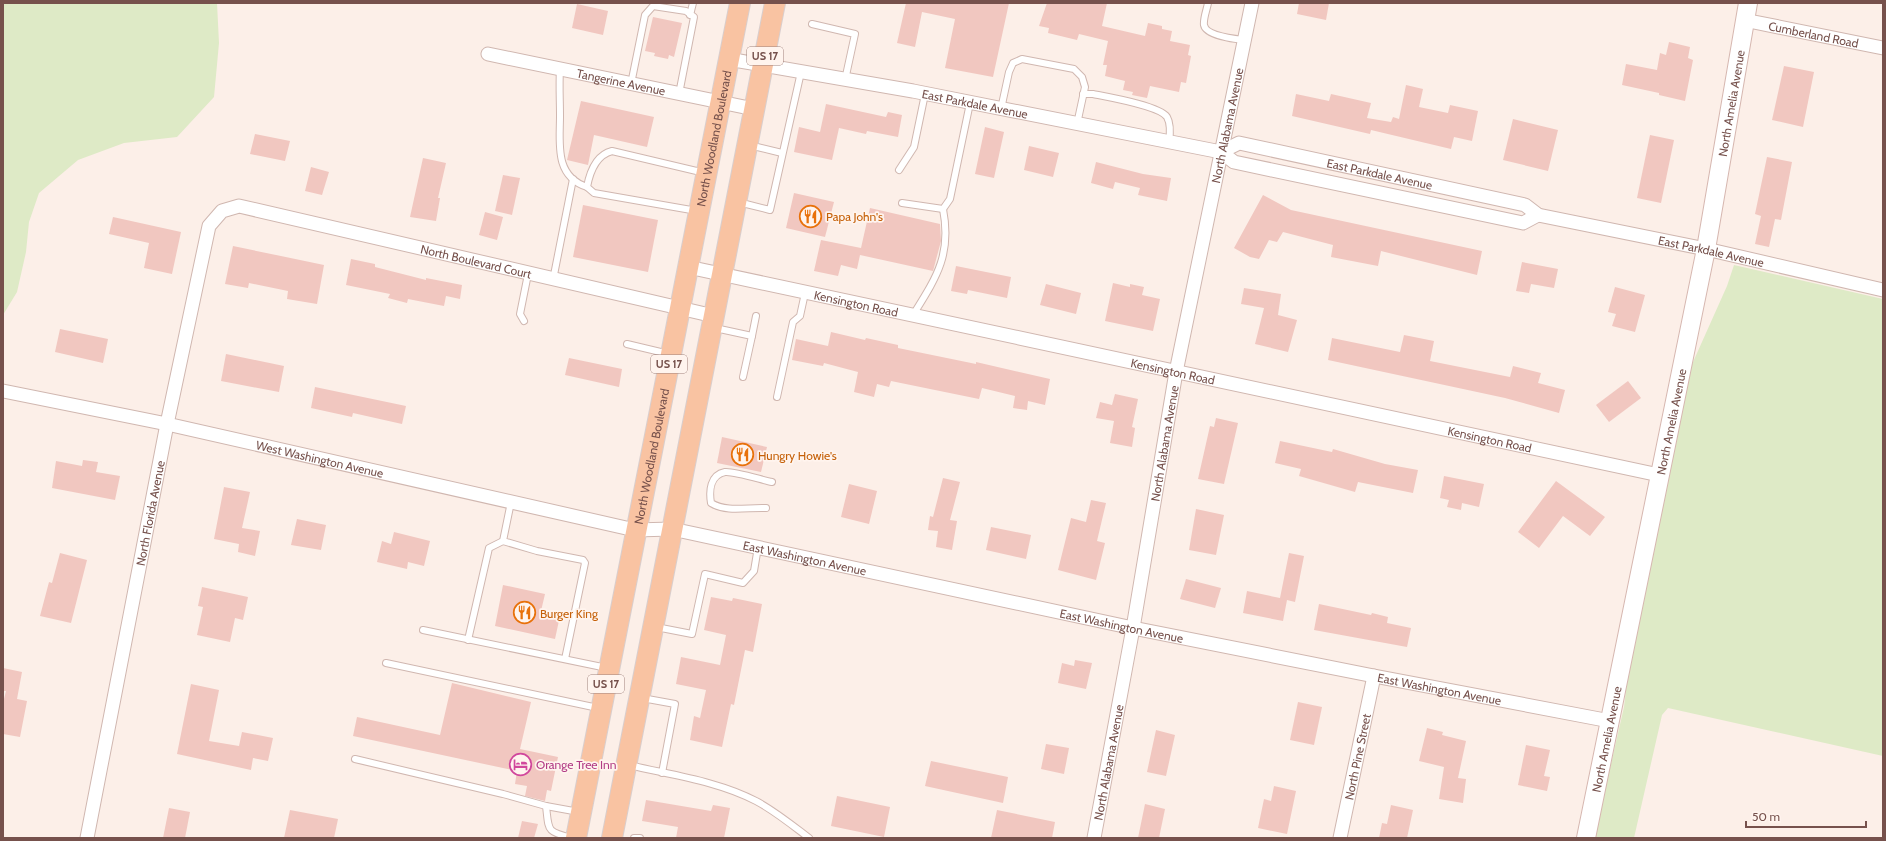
<svg xmlns="http://www.w3.org/2000/svg" width="1886" height="841" font-family="Cabin,sans-serif">
  <rect width="100%" height="100%" fill="#fcefe8"/>
  <g fill="#deeac6">
    <polygon points="3,3 217,3 219,43 214,97 177,137 124,143 78,160 39,193 29,222 26,252 17,292 3,315"/>
    <polygon points="1734,265 1883,299 1883,756 1668,708 1662,715 1634,838 1594,838 1624,707 1628,673 1689,371 1727,286"/>
  </g>
  <g fill="#f1c7c0">
    <polygon points="906,3 1009,3 993,77 945,68 955,19 922,12 915,47 897,43"/>
    <polygon points="1047,3 1107,3 1102,26 1145,36 1148,23 1162,26 1162,29 1172,31 1170,41 1190,45 1188,55 1191,56 1186,83 1181,82 1179,92 1150,86 1147,98 1132,95 1133,92 1123,90 1125,81 1105,76 1107,65 1103,65 1108,41 1079,34 1077,40 1048,33 1049,28 1039,26"/>
    <polygon points="1299,3 1329,3 1326,20 1297,14"/>
    <polygon points="577,4 608,11 603,35 572,28"/>
    <polygon points="653,17 682,23 674,57 669,55 668,59 654,56 655,53 645,51"/>
    <polygon points="1669,42 1690,47 1688,58 1693,60 1685,101 1659,95 1659,93 1622,85 1626,64 1657,70 1660,53 1666,55"/>
    <polygon points="1784,66 1814,72 1803,127 1772,120"/>
    <polygon points="1406,85 1423,89 1419,107 1448,113 1450,105 1478,111 1472,141 1454,137 1451,149 1371,130 1370,134 1292,116 1296,94 1329,101 1331,94 1371,103 1367,118 1391,122 1393,117 1399,119"/>
    <polygon points="581,101 654,117 647,147 594,135 588,165 567,160"/>
    <polygon points="826,104 886,117 888,112 902,115 898,137 867,131 866,134 839,128 832,160 794,152 799,127 820,132"/>
    <polygon points="1513,119 1558,130 1548,171 1503,160"/>
    <polygon points="985,127 1004,132 994,178 975,174"/>
    <polygon points="255,134 290,141 285,161 250,154"/>
    <polygon points="1650,135 1674,140 1661,203 1637,198"/>
    <polygon points="1029,146 1059,153 1053,177 1024,170"/>
    <polygon points="1767,157 1792,162 1781,220 1775,219 1769,247 1755,244 1761,216 1755,214"/>
    <polygon points="423,158 446,163 438,198 440,198 436,221 410,217"/>
    <polygon points="1096,162 1143,174 1171,178 1167,201 1138,195 1140,188 1115,182 1113,189 1091,183"/>
    <polygon points="311,167 329,172 322,195 305,191"/>
    <polygon points="503,175 520,178 512,215 495,211"/>
    <polygon points="794,193 834,202 825,237 786,228"/>
    <polygon points="1263,195 1291,210 1482,251 1477,275 1381,251 1378,266 1331,257 1333,245 1283,232 1277,242 1269,240 1259,259 1250,257 1234,248"/>
    <polygon points="583,205 658,220 648,272 573,257"/>
    <polygon points="870,208 940,224 941,241 933,271 860,255 857,269 841,265 838,276 814,271 821,240 861,248"/>
    <polygon points="485,212 503,217 497,240 479,235"/>
    <polygon points="113,217 181,232 172,274 144,268 149,243 109,234"/>
    <polygon points="233,246 324,265 317,304 287,299 288,291 249,283 248,288 225,284"/>
    <polygon points="351,259 375,264 375,267 426,280 426,278 462,285 460,299 446,296 444,306 408,299 407,303 388,298 390,294 346,285"/>
    <polygon points="1522,262 1558,269 1554,288 1531,284 1529,293 1516,291"/>
    <polygon points="956,266 1011,277 1007,298 968,290 967,294 951,291"/>
    <polygon points="1113,283 1130,287 1130,284 1144,287 1142,295 1160,299 1153,331 1105,321"/>
    <polygon points="1046,284 1081,293 1076,314 1040,305"/>
    <polygon points="1615,287 1645,295 1635,332 1612,326 1616,314 1608,312"/>
    <polygon points="1244,288 1281,294 1278,315 1297,320 1288,352 1255,344 1264,308 1241,304"/>
    <polygon points="60,329 108,339 103,363 55,352"/>
    <polygon points="831,332 865,340 866,338 898,345 898,348 976,364 976,362 1050,379 1045,405 1028,401 1027,410 1013,408 1015,396 982,388 979,399 891,381 889,387 877,384 874,397 854,392 858,372 824,363 823,366 792,360 796,339 828,346"/>
    <polygon points="1404,335 1434,341 1430,361 1510,377 1513,366 1541,373 1538,383 1565,390 1559,413 1505,398 1328,360 1332,338 1400,352"/>
    <polygon points="226,354 284,366 279,392 221,381"/>
    <polygon points="569,358 622,369 619,387 565,375"/>
    <polygon points="1628,381 1641,398 1609,422 1596,405"/>
    <polygon points="315,387 406,406 402,424 353,413 352,417 311,408"/>
    <polygon points="1115,394 1138,399 1132,427 1135,428 1132,447 1110,443 1114,421 1096,418 1100,402 1112,405"/>
    <polygon points="1216,418 1238,423 1224,484 1198,479 1210,426 1214,427"/>
    <polygon points="722,437 767,447 761,472 717,463"/>
    <polygon points="1280,441 1332,452 1333,449 1385,464 1418,470 1413,493 1358,482 1355,492 1299,476 1301,469 1275,463"/>
    <polygon points="83,460 98,462 96,472 120,476 115,500 52,488 56,461 82,466"/>
    <polygon points="1444,476 1484,484 1479,507 1462,503 1461,510 1447,507 1449,500 1440,498"/>
    <polygon points="943,478 960,482 950,520 957,521 952,550 936,547 938,531 928,530 930,516 933,517"/>
    <polygon points="1556,481 1605,517 1590,536 1563,516 1539,548 1518,532"/>
    <polygon points="849,484 877,491 869,524 841,517"/>
    <polygon points="224,487 250,492 242,528 260,531 255,556 238,552 239,544 214,539"/>
    <polygon points="1091,500 1106,503 1097,541 1105,543 1096,580 1058,570 1071,518 1086,522"/>
    <polygon points="1196,509 1224,515 1216,555 1189,550"/>
    <polygon points="297,519 326,525 321,550 291,545"/>
    <polygon points="991,527 1031,535 1026,559 986,550"/>
    <polygon points="394,532 430,541 424,566 408,562 407,569 377,562 382,541 391,544"/>
    <polygon points="60,553 87,560 71,623 40,616 49,582 52,583"/>
    <polygon points="1289,553 1304,556 1295,602 1287,600 1283,621 1243,613 1247,591 1280,598"/>
    <polygon points="1186,579 1221,588 1215,608 1180,599"/>
    <polygon points="503,585 545,594 541,611 560,616 555,639 495,626"/>
    <polygon points="202,587 248,597 243,620 235,618 230,642 197,635 203,607 198,606"/>
    <polygon points="711,597 732,601 733,598 762,604 753,652 745,650 734,705 731,704 722,747 690,740 694,716 700,718 706,690 676,684 681,657 720,665 726,635 704,630"/>
    <polygon points="1319,604 1371,615 1372,613 1388,617 1387,623 1411,628 1407,647 1314,630"/>
    <polygon points="1075,660 1092,663 1086,689 1058,683 1062,663 1074,666"/>
    <polygon points="3,668 22,672 17,699 27,701 20,737 3,734 3,703 6,691 3,691"/>
    <polygon points="452,683 531,702 520,749 558,757 551,791 547,790 545,801 525,796 527,786 515,784 517,771 353,736 357,717 440,735"/>
    <polygon points="191,684 219,690 209,741 239,746 242,732 273,738 268,761 253,758 251,770 177,754"/>
    <polygon points="1298,702 1322,707 1314,745 1290,740"/>
    <polygon points="1427,728 1443,732 1442,735 1466,741 1458,778 1466,779 1463,803 1439,799 1444,767 1419,761"/>
    <polygon points="1156,730 1175,735 1166,776 1147,772"/>
    <polygon points="1046,744 1069,748 1064,774 1041,769"/>
    <polygon points="1526,745 1550,750 1544,776 1550,777 1547,791 1518,785"/>
    <polygon points="931,761 1008,777 1003,803 925,786"/>
    <polygon points="1274,786 1296,791 1287,834 1258,828 1264,799 1271,801"/>
    <polygon points="837,796 890,807 884,837 831,826"/>
    <polygon points="646,800 711,811 713,805 730,808 724,838 676,838 678,827 642,821"/>
    <polygon points="1145,804 1165,809 1159,838 1138,838"/>
    <polygon points="1391,805 1413,810 1407,838 1379,838 1382,823 1387,824"/>
    <polygon points="169,808 190,812 185,838 163,838"/>
    <polygon points="290,810 338,819 334,838 284,838"/>
    <polygon points="997,810 1055,822 1052,838 991,838"/>
    <polygon points="522,821 538,824 534,838 518,838"/>
  </g>
  <g fill="none" stroke-linecap="round" stroke-linejoin="round">
    <defs>
      <g id="service">
        <path d="M 1208,3 C 1207,9 1203,19 1204,25 C 1206,36 1235,39 1244,40"/>
        <polyline points="690,15 693,3"/>
        <polyline points="812,24 855,34 845,80"/>
        <path d="M 560,69 C 559,85 560,100 560,116 C 560,143 554,176 587,187"/>
        <polyline points="631,84 645,15 653,6 686,11 694,17 679,94"/>
        <path d="M 1083,94 L 1093,94 C 1108,97 1160,106 1167,117 C 1171,124 1170,135 1169,142"/>
        <polyline points="1001,109 1009,72 1013,63 1022,59 1074,69 1082,77 1085,87 1077,124"/>
        <polyline points="749,145 782,153"/>
        <polyline points="899,170 914,147 925,94"/>
        <polyline points="738,202 770,210 801,72"/>
        <polyline points="902,203 943,209 950,199 970,103"/>
        <path d="M 697,211 L 594,193 L 587,187 C 590,171 596,155 612,151 L 705,173"/>
        <polyline points="553,280 573,179"/>
        <path d="M 913,315 C 936,278 952,255 943,209"/>
        <polyline points="524,321 520,314 528,274"/>
        <polyline points="715,328 752,336 743,377"/>
        <polyline points="752,336 756,316"/>
        <polyline points="627,344 669,354"/>
        <polyline points="777,397 793,322 800,316 805,293"/>
        <polyline points="511,502 503,541 537,551 583,560 585,563 565,659"/>
        <path d="M 766,508 C 748,507 727,513 711,503 C 709,491 710,475 725,472 C 734,471 762,480 772,482"/>
        <polyline points="656,627 692,634 705,574 743,583 754,571 758,547"/>
        <polyline points="423,630 607,668"/>
        <polyline points="468,640 489,548 503,541"/>
        <polyline points="386,663 598,708"/>
        <polyline points="642,698 675,704 662,773"/>
        <polyline points="355,759 503,794 546,806 579,812"/>
        <path d="M 629,765 C 671,775 718,781 756,801 C 775,811 792,825 809,838"/>
        <path d="M 546,806 C 549,831 546,831 571,838"/>
        <polyline points="634,838 640,838"/>
      </g>
      <g id="minor">
        <path id="s1" d="M 1744,20 L 1883,48"/>
        <path id="s2" d="M 488,54 L 754,109"/>
        <path id="s3" d="M 728,59 L 913,91 L 1221,152 L 1234,162 L 1523,223 L 1538,215"/>
        <path id="s4" d="M 1221,152 L 1239,143 L 1525,205 L 1538,215 L 1706,249 L 1883,290"/>
        <path id="s5" d="M 688,267 L 1659,475"/>
        <path id="s6" d="M 3,391 L 167,424 L 635,530 L 672,529 L 1133,628 L 1374,676 L 1610,721"/>
        <path id="s7" d="M 87,838 L 167,424 L 209,226 L 222,211 L 239,206 L 714,316"/>
        <path id="s8" d="M 1094,838 L 1133,628 L 1176,372 L 1252,3"/>
        <path id="s9" d="M 1340,838 L 1374,676"/>
      </g>
      <g id="secondary">
        <path id="s10" d="M 1586,838 L 1706,249 L 1748,3"/>
      </g>
      <g id="primary">
        <path id="s11" d="M 576,838 L 740,3"/>
        <polyline points="612,838 775,3"/>
      </g>
    </defs>
    <use href="#service" stroke="#d0b7b0" stroke-width="8"/>
    <use href="#minor" stroke="#d0b7b0" stroke-width="15"/>
    <use href="#secondary" stroke="#d6b7b0" stroke-width="20"/>
    <use href="#primary" stroke="#d9cecd" stroke-width="22"/>
    <use href="#service" stroke="#fff" stroke-width="6"/>
    <use href="#minor" stroke="#fff" stroke-width="13"/>
    <use href="#secondary" stroke="#fff" stroke-width="18"/>
    <use href="#primary" stroke="#f9c3a2" stroke-width="20"/>
  </g>
  <defs>
    <symbol id="restaurant-ring" viewBox="-11 -11 22 22"><circle r="9.5" fill="#fff4ee" stroke="#e8710a" stroke-width="1.5"/><path d="M-5-6h1v4h1v-4h1v4h1v-4h1v5L-1.5 .5V6h-2V.5L-5-1ZM5-6V6H3V1.5H1.5Q1.5-4 5-6Z" fill="#e8710a"/></symbol>
    <symbol id="hotel-ring" viewBox="-11 -11 22 22"><circle r="9.5" fill="#fff4ee" stroke="#d1479c" stroke-width="1.5"/><path d="M-6-4.5h1.5V1H6V5H4.5V3h-9V5H-6ZM-4 0a1.8 1.8 0 1 1 3.6 0ZM.5 0V-2.5h3Q6-2.5 6 0Z" fill="#d1479c"/></symbol>
  </defs>
  <g fill-rule="evenodd">
    <use href="#restaurant-ring" x="798" y="204" width="25" height="25"/>
    <use href="#restaurant-ring" x="730" y="442" width="25" height="25"/>
    <use href="#restaurant-ring" x="512" y="600" width="25" height="25"/>
    <use href="#hotel-ring" x="508" y="752" width="25" height="25"/>
  </g>
  <g text-anchor="middle" dominant-baseline="central" stroke-width="3.5" stroke-linejoin="round" paint-order="stroke">
    <g fill="#fff4ee" stroke="#9f827d" stroke-width="1">
      <rect x="747" y="47" width="36" height="18" rx="3"/>
      <rect x="651" y="355" width="36" height="18" rx="3"/>
      <rect x="588" y="675" width="36" height="18" rx="3"/>
    </g>
    <g font-size="11" font-weight="bold" fill="#76514c">
      <text x="765" y="56">US 17</text>
      <text x="669" y="364">US 17</text>
      <text x="606" y="684">US 17</text>
    </g>
    <g font-size="12" fill="#76514c" stroke="#fff4ee">
      <text stroke="none"><textPath href="#s1" startOffset="71">Cumberland Road</textPath></text>
      <text stroke="none"><textPath href="#s2" startOffset="136">Tangerine Avenue</textPath></text>
      <text stroke="none"><textPath href="#s10" startOffset="749">North Amelia Avenue</textPath></text>
      <text stroke="none"><textPath href="#s3" startOffset="251">East Parkdale Avenue</textPath></text>
      <text stroke="none"><textPath href="#s8" startOffset="725">North Alabama Avenue</textPath></text>
      <text stroke="none"><textPath href="#s11" startOffset="713">North Woodland Boulevard</textPath></text>
      <text stroke="none"><textPath href="#s4" startOffset="164">East Parkdale Avenue</textPath></text>
      <text stroke="none"><textPath href="#s4" startOffset="506">East Parkdale Avenue</textPath></text>
      <text stroke="none"><textPath href="#s7" startOffset="905">North Boulevard Court</textPath></text>
      <text stroke="none"><textPath href="#s5" startOffset="172">Kensington Road</textPath></text>
      <text stroke="none"><textPath href="#s5" startOffset="496">Kensington Road</textPath></text>
      <text stroke="none"><textPath href="#s10" startOffset="425">North Amelia Avenue</textPath></text>
      <text stroke="none"><textPath href="#s5" startOffset="820">Kensington Road</textPath></text>
      <text stroke="none"><textPath href="#s8" startOffset="401">North Alabama Avenue</textPath></text>
      <text stroke="none"><textPath href="#s11" startOffset="389">North Woodland Boulevard</textPath></text>
      <text stroke="none"><textPath href="#s6" startOffset="324">West Washington Avenue</textPath></text>
      <text stroke="none"><textPath href="#s7" startOffset="331">North Florida Avenue</textPath></text>
      <text stroke="none"><textPath href="#s6" startOffset="820">East Washington Avenue</textPath></text>
      <text stroke="none"><textPath href="#s6" startOffset="1144">East Washington Avenue</textPath></text>
      <text stroke="none"><textPath href="#s6" startOffset="1468">East Washington Avenue</textPath></text>
      <text stroke="none"><textPath href="#s10" startOffset="101">North Amelia Avenue</textPath></text>
      <text stroke="none"><textPath href="#s9" startOffset="83">North Pine Street</textPath></text>
      <text stroke="none"><textPath href="#s8" startOffset="77">North Alabama Avenue</textPath></text>
    </g>
    <g font-size="12" fill="#c56008" stroke="#fff4ee" text-anchor="start">
      <text x="826" y="216">Papa John's</text>
      <text x="758" y="455">Hungry Howie's</text>
      <text x="540" y="613">Burger King</text>
    </g>
    <g font-size="12" fill="#b23c85" stroke="#fff4ee" text-anchor="start">
      <text x="536" y="764">Orange Tree Inn</text>
    </g>
  </g>
  <rect width="1886" height="841" fill="none" stroke="#76514c" stroke-width="8"/>
  <path d="M1746 821v6h120v-6" fill="none" stroke="#76514c" stroke-width="2"/>
  <text x="1752" y="821" font-size="12" fill="#76514c" stroke="#fff4ee" stroke-width="3" paint-order="stroke">50 m</text>
</svg>
